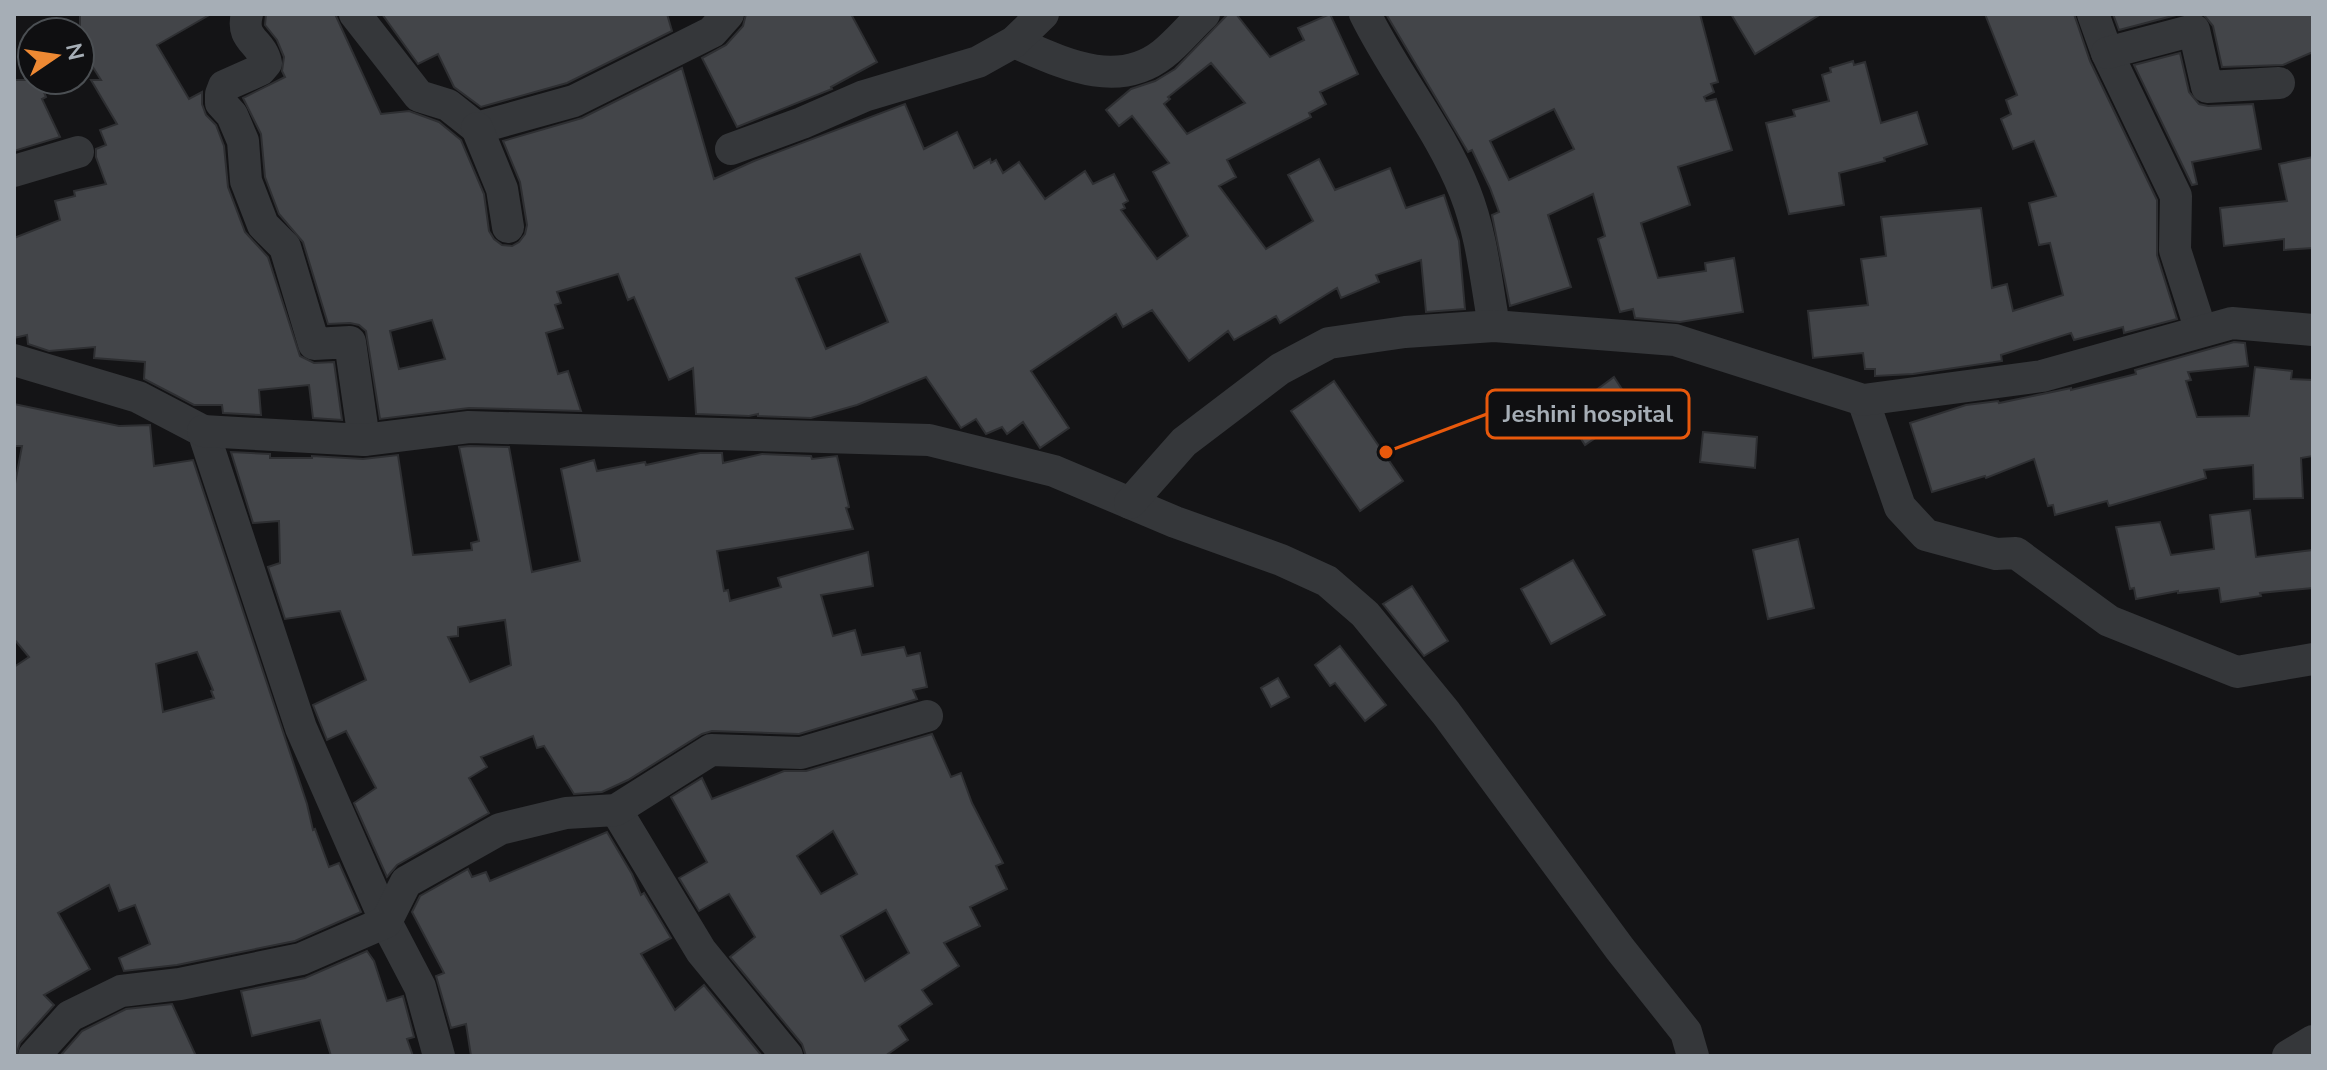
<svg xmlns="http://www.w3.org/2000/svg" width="2327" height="1070" font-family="'Nunito Sans',sans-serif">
  <rect width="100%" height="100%" fill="#141416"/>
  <g fill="#434549" stroke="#2e2f32" stroke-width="2" fill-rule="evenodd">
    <polygon points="80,14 211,14 157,45 189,99 202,92 202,104 206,115 216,125 224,146 228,187 245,232 268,257 300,356 314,363 334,362 342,420 313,418 309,385 259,390 261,415 223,413 222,405 194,405 144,379 145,362 94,358 95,347 49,351 28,344 27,335 14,338 14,238 60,220 55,201 75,196 74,191 106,184 96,157 96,149 106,145 100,130 117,124 91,80 101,80 80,47"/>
    <path d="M 266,14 L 335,14 L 381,114 L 409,111 L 439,122 L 461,140 L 484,194 L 489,231 L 494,239 L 502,245 L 512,246 L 519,242 L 525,234 L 527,225 L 520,182 L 503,141 L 582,118 L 682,68 L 714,179 L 754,161 L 905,104 L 924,149 L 957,132 L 974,168 L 990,159 L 991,163 L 996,160 L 1003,173 L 1019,162 L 1045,199 L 1085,171 L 1093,184 L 1114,174 L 1128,201 L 1123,204 L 1125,208 L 1121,210 L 1157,259 L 1188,236 L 1153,172 L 1169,163 L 1132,116 L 1119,126 L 1106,110 L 1131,89 L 1155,81 L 1175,69 L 1228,14 L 1236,14 L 1270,57 L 1304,40 L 1298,28 L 1330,14 L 1358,74 L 1320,92 L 1326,104 L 1309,113 L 1311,117 L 1227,160 L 1236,177 L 1219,186 L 1266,249 L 1313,221 L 1288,175 L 1319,159 L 1335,190 L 1390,168 L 1406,208 L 1444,195 L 1459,241 L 1465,309 L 1426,312 L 1421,260 L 1376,275 L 1379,282 L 1341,298 L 1337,288 L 1280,323 L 1276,316 L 1234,340 L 1228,331 L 1189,361 L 1152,310 L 1123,327 L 1116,314 L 1031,371 L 1069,428 L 1040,448 L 1023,422 L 1007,434 L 1002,427 L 986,434 L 976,419 L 961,428 L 926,377 L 857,405 L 811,418 L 758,416 L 758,414 L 749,416 L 696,414 L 693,368 L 669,380 L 634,297 L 628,300 L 618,274 L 557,292 L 561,303 L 555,305 L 563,328 L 546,333 L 558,374 L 568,371 L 581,411 L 469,408 L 380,419 L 366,331 L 359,325 L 350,323 L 328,324 L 303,242 L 279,214 L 265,177 L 261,134 L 243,98 L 285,77 L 282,71 L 284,57 L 277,40 L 265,25 ZM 1211,63 L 1245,103 L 1187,134 L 1164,104 L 1170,99 L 1168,97 ZM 860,254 L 888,322 L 826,349 L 796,278 ZM 432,320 L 445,359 L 399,369 L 390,331 Z"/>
    <polygon points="382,14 667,14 672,31 567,83 481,107 454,87 438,54 418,64"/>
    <polygon points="746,14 851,14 877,62 831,87 832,89 737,127 702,58 726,45 743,26"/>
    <path d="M 1386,14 L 1700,14 L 1718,82 L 1711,84 L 1714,92 L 1704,97 L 1706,101 L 1716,99 L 1732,150 L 1678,167 L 1690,205 L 1641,223 L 1658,278 L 1706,271 L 1705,263 L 1734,258 L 1743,312 L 1680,322 L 1635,318 L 1633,309 L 1620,312 L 1598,239 L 1605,236 L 1593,194 L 1548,215 L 1571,287 L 1510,306 L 1492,215 L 1499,212 L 1490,188 L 1472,150 L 1468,152 ZM 1554,109 L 1574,149 L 1509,180 L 1490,141 Z"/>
    <polygon points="1731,14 1821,14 1755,54"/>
    <polygon points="1985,14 2074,14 2090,61 2157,200 2157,255 2177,319 2124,333 2123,327 2074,340 2071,333 2001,355 2002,361 1913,374 1875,376 1875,369 1865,369 1863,353 1813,358 1808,311 1868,305 1861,259 1886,256 1881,217 1981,208 1992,288 2007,284 2013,311 2063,295 2050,243 2039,245 2029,203 2056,196 2034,141 2013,149 2001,119 2011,114 2006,100 2017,95"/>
    <polygon points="2113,14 2180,14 2119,30"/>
    <polygon points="2203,14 2313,14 2313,52 2283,65 2222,67 2213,26"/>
    <polygon points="2180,53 2189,92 2199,104 2208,106 2253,104 2261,149 2192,162 2197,184 2192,185 2134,65"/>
    <polygon points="1853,61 1854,65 1865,62 1881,123 1917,112 1927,144 1884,158 1885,161 1839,173 1844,205 1789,214 1766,123 1795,116 1793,110 1829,101 1822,75 1831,72 1830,68"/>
    <polygon points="14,80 39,80 46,97 42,99 60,137 14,151"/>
    <polygon points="2313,157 2313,248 2284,250 2284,239 2224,246 2220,208 2287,201 2279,164"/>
    <polygon points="2234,342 2245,343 2248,366 2188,372 2191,380 2186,381 2197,417 2249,416 2255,367 2292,371 2291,379 2313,380 2313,456 2301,458 2303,498 2254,499 2253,465 2204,470 2206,478 2109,506 2107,501 2055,515 2053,505 2048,506 2034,459 1986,478 1985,476 1932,492 1910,423 1966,405 1998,401 1999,403 2071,388 2071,390 2136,374 2135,370"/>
    <polygon points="1614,377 1638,414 1609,433 1607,430 1585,445 1565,413"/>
    <polygon points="1334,381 1403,481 1360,511 1291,411"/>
    <path d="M 14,404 L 119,426 L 150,425 L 154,466 L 193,460 L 307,804 L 313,830 L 315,829 L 329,867 L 339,863 L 361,912 L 295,941 L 177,965 L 124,971 L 119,958 L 150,944 L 135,905 L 119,911 L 109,885 L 58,913 L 90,969 L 44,995 L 54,1005 L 20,1043 L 16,1056 L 14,667 L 29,657 L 14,639 L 14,489 L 22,446 L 14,446 ZM 197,652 L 213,690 L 211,691 L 214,698 L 163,712 L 156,664 Z"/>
    <polygon points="1703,432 1757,437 1755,468 1700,462"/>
    <path d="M 470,446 L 509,447 L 532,572 L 580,561 L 561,469 L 594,460 L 597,471 L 645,462 L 646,465 L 700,453 L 722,453 L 723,463 L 762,454 L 811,456 L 812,459 L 837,456 L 849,507 L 846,508 L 853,529 L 717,551 L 724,591 L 728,590 L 730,601 L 781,587 L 778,578 L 868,552 L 873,586 L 821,595 L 833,636 L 855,630 L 862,655 L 904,647 L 907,656 L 920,653 L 927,687 L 913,690 L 917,699 L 799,734 L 712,731 L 702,734 L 628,780 L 602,792 L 574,794 L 544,746 L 537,748 L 533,736 L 481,757 L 487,767 L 469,778 L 489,813 L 397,865 L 387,877 L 354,803 L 376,788 L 346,731 L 327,740 L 313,705 L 366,680 L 340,611 L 285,619 L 268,567 L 280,563 L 279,521 L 253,523 L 231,452 L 270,454 L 270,458 L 312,458 L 312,456 L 363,459 L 398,455 L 413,555 L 472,550 L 471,543 L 479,541 L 459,447 ZM 505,620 L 511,665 L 470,682 L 448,637 L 458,636 L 458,627 Z"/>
    <polygon points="2250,510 2256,557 2313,550 2313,588 2260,593 2261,596 2221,602 2219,588 2178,593 2178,591 2136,599 2134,588 2130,589 2116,527 2160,522 2171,555 2214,549 2210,515"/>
    <polygon points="1798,539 1814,608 1768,619 1753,550"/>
    <polygon points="1573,560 1605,615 1551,644 1521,589"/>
    <polygon points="1412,586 1448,641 1424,656 1383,604"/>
    <polygon points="1340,646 1386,705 1365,721 1335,683 1330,686 1315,665"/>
    <polygon points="1278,678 1289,697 1271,707 1261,688"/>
    <path d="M 932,734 L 951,777 L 961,773 L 972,803 L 1003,863 L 996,866 L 1007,889 L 970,907 L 980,926 L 944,943 L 959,966 L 922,990 L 932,1004 L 899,1026 L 908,1040 L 885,1056 L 806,1056 L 802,1044 L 730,957 L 755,937 L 729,894 L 699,911 L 679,878 L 707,862 L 671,797 L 702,778 L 712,799 L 784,771 L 806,771 ZM 833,831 L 857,874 L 821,894 L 797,856 ZM 886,910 L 909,953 L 865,981 L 841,936 Z"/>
    <polygon points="607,832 632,874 641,895 644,893 671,938 641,954 675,1010 704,985 762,1056 471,1056 466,1024 451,1028 436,976 444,973 412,912 420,896 468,869 472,877 486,872 490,881"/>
    <polygon points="367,951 374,961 387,1001 403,996 414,1037 407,1039 413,1056 331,1056 320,1020 252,1036 241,991 305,978"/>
    <polygon points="172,1004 196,1056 60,1056 82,1031 126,1009"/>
  </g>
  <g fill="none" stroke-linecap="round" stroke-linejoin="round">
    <g stroke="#35373a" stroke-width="32">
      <path d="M 247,14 C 240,41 262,41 266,63 L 260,70 L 224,86 L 221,94 L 221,103 L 232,115 L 243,141 L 246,181 L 263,225 L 285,247 L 314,344 L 350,342 L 364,440"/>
      <polyline points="355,14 419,96 448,105 477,128 574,101 712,32 728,14"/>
      <path d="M 1365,14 C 1395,75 1440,129 1465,192 C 1482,235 1486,281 1494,326"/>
      <polyline points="2093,14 2107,53 2176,196 2175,250 2201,331"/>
      <path d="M 1014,42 C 1061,62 1116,91 1163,54 C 1177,43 1190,27 1204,14"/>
      <polyline points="2107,53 2194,30 2207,87 2279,83"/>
      <polyline points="477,128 502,189 508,227"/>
      <polyline points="731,149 802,123 864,96 978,62 1014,42 1043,14"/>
      <polyline points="14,171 78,152"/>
      <polyline points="14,360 138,397 203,431 301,728 386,922 420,987 439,1056"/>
      <polyline points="1863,400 1900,507 1926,535 1996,554 2016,553 2109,621 2237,672 2313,659"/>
      <polyline points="203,431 364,440 469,427 929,440 1054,471 1175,522 1281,560 1327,581 1365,614 1446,713 1620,949 1686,1032 1693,1056"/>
      <polyline points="1130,503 1184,442 1280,369 1329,343 1405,332 1494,326 1675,340 1863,400 2042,376 2232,323 2313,330"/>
      <polyline points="616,810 701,951 787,1056"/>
      <polyline points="34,1056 70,1016 121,991 180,984 301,959 386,922 406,882 500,829 566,813 616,810 711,750 801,753 927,716"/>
      <polyline points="2288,1056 2313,1041"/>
    </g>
  </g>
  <path fill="none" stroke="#e8590c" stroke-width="3" d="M1386 452L1487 414"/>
  <circle fill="#e8590c" stroke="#0f0f11" stroke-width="3" cx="1386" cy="452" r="8"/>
  <rect fill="#0f0f11" stroke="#e8590c" stroke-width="3" x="1487" y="390" width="202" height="48" rx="8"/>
  <g font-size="24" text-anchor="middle" font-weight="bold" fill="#a6aeb6">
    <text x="1588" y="422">Jeshini hospital</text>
  </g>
  <rect width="2327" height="1070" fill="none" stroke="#a6aeb6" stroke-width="32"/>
  <g transform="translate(56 56) rotate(77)"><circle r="38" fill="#0f0f11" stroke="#4b4f53" stroke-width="2"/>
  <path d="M0-6L14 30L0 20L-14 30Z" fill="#ee8933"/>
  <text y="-12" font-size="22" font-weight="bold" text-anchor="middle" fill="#a6aeb6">N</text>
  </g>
</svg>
